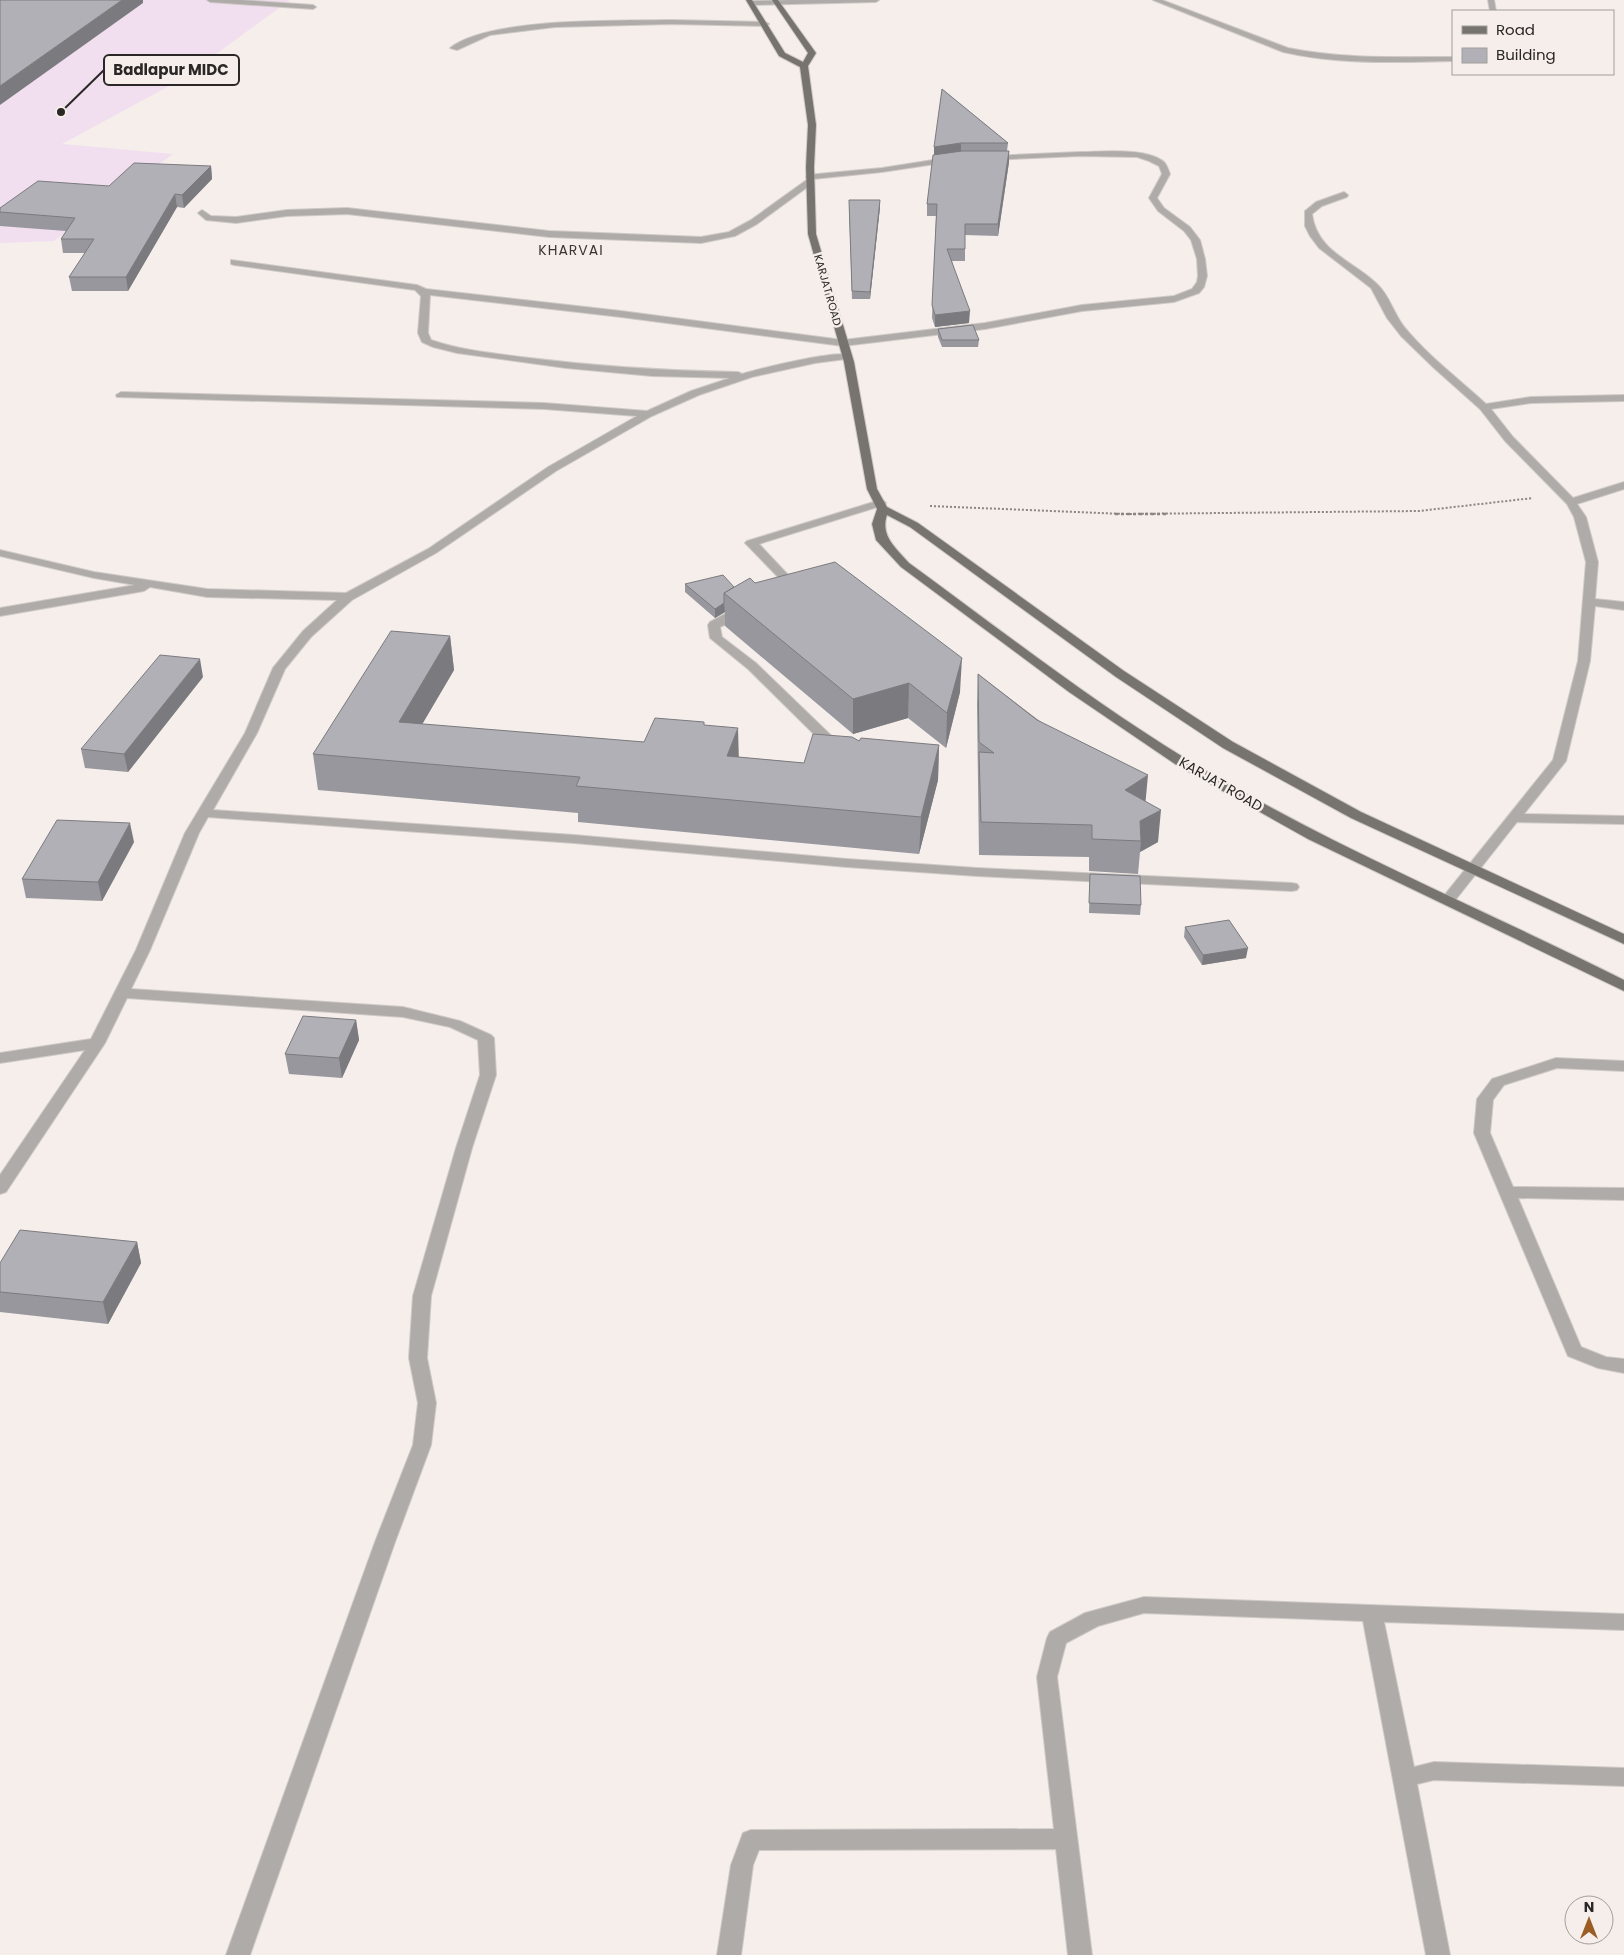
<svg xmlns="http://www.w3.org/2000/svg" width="1624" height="1955" font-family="Poppins,sans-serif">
  <rect width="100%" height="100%" fill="#f5eeea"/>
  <polygon fill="#f1dff0" points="0,0 290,0 182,79 62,144 173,154 54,241 0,243"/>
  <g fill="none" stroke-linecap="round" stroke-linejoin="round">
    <defs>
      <g id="minor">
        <polygon points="207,0 240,0 313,5 316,7 313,9 210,2"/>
        <polygon points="791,0 879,0 876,2 751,5 748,3 751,1"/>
        <path d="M 1153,0 L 1162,0 L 1288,48 C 1342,59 1397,57 1453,57 L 1453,61 C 1396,62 1339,65 1283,52 Z"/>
        <polygon points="1488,0 1494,0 1496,11 1490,11"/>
        <path d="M 671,20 L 765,22 L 769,24 L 765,26 L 671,24 L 555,27 L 490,35 L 457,50 L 450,48 C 489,17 619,21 671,20 Z"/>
        <path d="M 1080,152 C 1101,152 1149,147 1165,163 C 1167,166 1169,171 1170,174 L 1157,198 L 1164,208 L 1190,227 L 1200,240 L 1205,259 L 1207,276 L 1204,287 L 1199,293 L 1174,302 L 1082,311 L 985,329 L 843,346 L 621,317 L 430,295 L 428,333 L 431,340 C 460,350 491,353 521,357 C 593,366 665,371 738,372 L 742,374 C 758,369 842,348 851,356 L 846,359 L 815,363 L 752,377 L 699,395 L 652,416 L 556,471 L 436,553 L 352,600 L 311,637 L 285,669 L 257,733 L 213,810 L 574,835 L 847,859 L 977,868 L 1292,883 L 1297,884 L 1299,887 L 1297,890 L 1292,891 L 977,876 L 847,867 L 574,843 L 208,817 L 199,833 L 150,950 L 131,989 L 403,1007 L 460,1021 L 491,1035 L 494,1038 L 496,1075 L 472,1148 L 431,1296 L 427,1358 L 436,1403 L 431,1445 L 395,1542 L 250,1955 L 226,1955 L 375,1542 L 413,1445 L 418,1403 L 409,1358 L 413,1296 L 456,1148 L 480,1075 L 478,1040 L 450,1027 L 403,1017 L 127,998 L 105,1043 L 6,1192 L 0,1194 L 0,1175 L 85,1050 L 0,1063 L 0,1053 L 91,1039 L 136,950 L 185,833 L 245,733 L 273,668 L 303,631 L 337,600 L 207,597 L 150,587 L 144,591 L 0,616 L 0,608 L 135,585 L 94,578 L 0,556 L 0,550 L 94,572 L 207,589 L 346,593 L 428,549 L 548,467 L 637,416 L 544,409 L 117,397 L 116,395 L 121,392 L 544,403 L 647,411 L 691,391 L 730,378 L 652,376 L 566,368 L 457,353 L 433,347 L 422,342 L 418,333 L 421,296 L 415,290 L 234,265 L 231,264 L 231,260 L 417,285 L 426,289 L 621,311 L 843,340 L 985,323 L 1082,305 L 1174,296 L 1192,289 L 1197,282 L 1198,276 L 1197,259 L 1191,240 L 1184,231 L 1158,211 L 1149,198 L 1162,174 L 1159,166 L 1149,161 L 1137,157 L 1080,156 L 990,160 L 986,158 L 990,156 Z"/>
        <polygon points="952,157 956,159 955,161 882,172 813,179 813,183 757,224 735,236 701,243 549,237 347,214 287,216 236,223 206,220 198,213 202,210 211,216 236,217 287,210 347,208 549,231 701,237 729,232 751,220 808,179 806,177 807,175 882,168"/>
        <path d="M 1344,192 L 1348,195 L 1347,197 L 1322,206 L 1312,214 C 1317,252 1352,260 1377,284 C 1390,296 1394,315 1405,328 C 1429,357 1459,379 1486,404 L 1531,397 L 1624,395 L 1624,401 L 1531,403 L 1491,409 L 1513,437 L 1573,498 L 1624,482 L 1624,489 L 1577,504 L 1586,517 L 1598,562 L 1595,599 L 1624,602 L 1624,610 L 1595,606 L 1590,661 L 1566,761 L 1524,814 L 1624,816 L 1624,824 L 1517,822 L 1453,903 L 1443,903 L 1441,900 L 1443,897 L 1553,760 L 1578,661 L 1586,562 L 1574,517 L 1567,504 L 1505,441 L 1480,409 L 1434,368 L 1401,336 L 1387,318 L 1371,288 L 1319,248 L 1310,236 L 1305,226 L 1305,211 L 1316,202 Z"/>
        <polygon points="880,500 884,501 886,503 884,505 759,544 792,579 777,589 769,589 767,587 779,578 747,545 745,543 747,541"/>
        <polygon points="742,605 748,609 737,619 720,627 722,637 756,663 842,746 844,749 842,752 832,752 748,669 710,638 708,625 710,622"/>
        <polygon points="1556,1058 1624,1061 1624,1071 1557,1068 1504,1085 1493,1100 1490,1133 1513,1187 1624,1188 1624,1200 1518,1198 1581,1347 1606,1357 1624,1359 1624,1373 1598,1368 1568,1356 1474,1133 1477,1099 1492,1079"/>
        <polygon points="1144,1597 1624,1614 1624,1630 1384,1622 1414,1767 1434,1762 1624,1768 1624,1786 1434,1780 1417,1784 1450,1955 1426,1955 1363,1621 1144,1613 1098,1626 1066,1643 1057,1677 1092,1955 1068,1955 1056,1849 759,1850 753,1865 741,1955 717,1955 731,1865 743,1833 751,1830 1054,1829 1037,1677 1047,1638 1050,1632 1085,1613"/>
      </g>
      <path id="major" d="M 746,0 L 752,0 L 785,53 L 803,62 L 808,53 L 772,0 L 778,0 L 816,53 L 808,66 L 816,125 L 814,167 L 816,234 L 854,362 L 877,489 L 887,507 L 918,523 L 1124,671 L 1233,742 L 1361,812 L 1624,934 L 1624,944 L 1351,818 L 1223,748 L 1116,677 L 910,527 L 887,515 C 880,536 896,548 909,563 C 1001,630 1091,701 1188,760 C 1327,845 1479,907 1624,980 L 1624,991 L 1308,839 L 1178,766 L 1069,692 L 901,567 L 876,540 L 872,524 L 877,509 L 867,489 L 844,362 L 808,234 L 806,167 L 808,125 L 800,67 L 779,56 Z"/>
    </defs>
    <use href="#minor" stroke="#d0cac7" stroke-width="2"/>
    <use href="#major" stroke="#d0cac7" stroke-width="2"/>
    <polyline stroke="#8a8583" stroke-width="2" stroke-dasharray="2 2" stroke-linecap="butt" points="930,506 1125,514 1419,511 1533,498"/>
    <polyline stroke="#8a8583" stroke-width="2.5" stroke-dasharray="3 3" stroke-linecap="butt" points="1115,514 1167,514"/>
    <use href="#minor" fill="#aeaba9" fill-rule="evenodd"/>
    <use href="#major" fill="#77736f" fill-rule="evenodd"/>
  </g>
  <g fill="#97979d">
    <polygon points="942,89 1008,143 1007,151 1009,151 1009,162 998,236 965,235 965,261 952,261 969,323 935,327 932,318 936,216 927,216 927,204 934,155"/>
    <polygon points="211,166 212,179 184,208 177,207 128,291 72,291 69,277 85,253 63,253 61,239 66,231 0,226 0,208"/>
    <polygon points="849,207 880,207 870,299 852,299"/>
    <polygon points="938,329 979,340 978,347 942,347 938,337"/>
    <polygon points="755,583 960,692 946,748 908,718 853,734 725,626 725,612 715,618 685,592 685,584 734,587"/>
    <polygon points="450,636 454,670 422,724 644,742 704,725 739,757 804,763 859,741 939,745 938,780 919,854 578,822 578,813 318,790 313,754"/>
    <polygon points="978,674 1145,801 1158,842 1140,852 1138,874 1089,871 1089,857 979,855 977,705"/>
    <polygon points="203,677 128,772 85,768 81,749"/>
    <polygon points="134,842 102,901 26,898 22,879"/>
    <polygon points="1090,874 1141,905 1140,915 1089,913"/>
    <polygon points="1185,927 1246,958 1202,965 1184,937"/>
    <polygon points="356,1020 359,1040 342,1078 289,1074 285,1054"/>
    <polygon points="137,1242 141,1263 108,1324 0,1312 0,1263"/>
  </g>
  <g fill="#7b7b7f">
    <polygon points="122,0 143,0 143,3 0,105 0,86"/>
    <polygon points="961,143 961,154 934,158 934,147"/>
    <polygon points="1009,151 1009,162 998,236 998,224"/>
    <polygon points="211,166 212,179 184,208 182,195"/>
    <polygon points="175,194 177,207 128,291 126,277"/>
    <polygon points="880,200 880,207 870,299 870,292"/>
    <polygon points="970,311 969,323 935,327 935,315"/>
    <polygon points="724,603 725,612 715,618 715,609"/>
    <polygon points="450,636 454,670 403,757 399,722"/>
    <polygon points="962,658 960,692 946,748 947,713"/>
    <polygon points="200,659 203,677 128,772 124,754"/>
    <polygon points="909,683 908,718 853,734 853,699"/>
    <polygon points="738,728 739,763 727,756"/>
    <polygon points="939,745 938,780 919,854 921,817"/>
    <polygon points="1148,775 1145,807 1125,790"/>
    <polygon points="1161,810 1158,842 1140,852 1141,841 1140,821"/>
    <polygon points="130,823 134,842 102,901 98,882"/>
    <polygon points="1248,948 1246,958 1202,965 1203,955"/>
    <polygon points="356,1020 359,1040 342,1078 339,1058"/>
    <polygon points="137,1242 141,1263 108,1324 103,1302"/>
  </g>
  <g fill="#b0b0b6" stroke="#7b7b7f">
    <polygon points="0,0 122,0 0,86"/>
    <polygon points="942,89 1008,143 961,143 934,147"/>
    <polygon points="962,151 1009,151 998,224 965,224 965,249 947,249 970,311 935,315 932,305 937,204 927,204 933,155"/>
    <polygon points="134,163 211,166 182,195 175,194 126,277 69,277 94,239 61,239 75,218 0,212 0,208 38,181 109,186"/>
    <polygon points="849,200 880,200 870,292 852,291"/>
    <polygon points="973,325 979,340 942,340 938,329"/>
    <polygon points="835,562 962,658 947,713 909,683 853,699 724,593 750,578 755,583"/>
    <polygon points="723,575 734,587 724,593 724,603 715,609 685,584"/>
    <polygon points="391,631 450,636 399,722 644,742 655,718 704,722 704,725 738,728 727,756 804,763 813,734 852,737 859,741 861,738 939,745 921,817 576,786 580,777 313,754"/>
    <polygon points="160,655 200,659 124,754 81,749"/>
    <polygon points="978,674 1037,720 1148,775 1125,790 1161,810 1140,821 1141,841 1092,839 1092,825 981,822 979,752 994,753 979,742"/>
    <polygon points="57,820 130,823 98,882 22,879"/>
    <polygon points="1090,874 1140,876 1141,905 1089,903"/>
    <polygon points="1229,920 1248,948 1203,955 1185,927"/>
    <polygon points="303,1016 356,1020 339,1058 285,1054"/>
    <polygon points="20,1230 137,1242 103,1302 0,1292 0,1263"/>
  </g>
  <g text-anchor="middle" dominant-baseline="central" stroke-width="5" stroke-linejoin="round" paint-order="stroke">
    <g font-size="11" fill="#2a2726" stroke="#f5eeea">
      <text transform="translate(828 290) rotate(74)">KARJAT ROAD</text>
    </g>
    <g font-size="14" letter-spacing="1" fill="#3b3533" stroke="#f5eeea">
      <text x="571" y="250">KHARVAI</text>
    </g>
    <g font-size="14" fill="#2a2726" stroke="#f5eeea">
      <text transform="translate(1221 784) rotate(30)">KARJAT ROAD</text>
    </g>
  </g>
  <path fill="none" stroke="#2a2726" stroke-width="2" d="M61 112L104 70"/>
  <circle fill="#2a2726" stroke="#f5eeea" stroke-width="2" cx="61" cy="112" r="5"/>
  <rect fill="#f5eeea" stroke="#2a2726" stroke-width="2" x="104" y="55" width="135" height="30" rx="5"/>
  <g font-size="15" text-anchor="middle" font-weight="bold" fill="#2a2726">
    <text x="171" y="75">Badlapur MIDC</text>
  </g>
  <rect x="1452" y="10" width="162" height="65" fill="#f5eeea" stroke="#a49e9c"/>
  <rect x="1462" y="26" width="25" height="8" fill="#77736f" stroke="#a49e9c"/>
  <text x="1496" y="35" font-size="15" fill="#2a2726">Road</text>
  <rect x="1462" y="48" width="25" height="15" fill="#b0b0b6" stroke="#a49e9c"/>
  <text x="1496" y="60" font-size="15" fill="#2a2726">Building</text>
  <g transform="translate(1589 1920)"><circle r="24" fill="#f5eeea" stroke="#a49e9c"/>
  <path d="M0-4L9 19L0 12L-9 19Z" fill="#9c5d25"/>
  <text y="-8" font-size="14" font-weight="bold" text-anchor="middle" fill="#2a2726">N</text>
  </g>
</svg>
